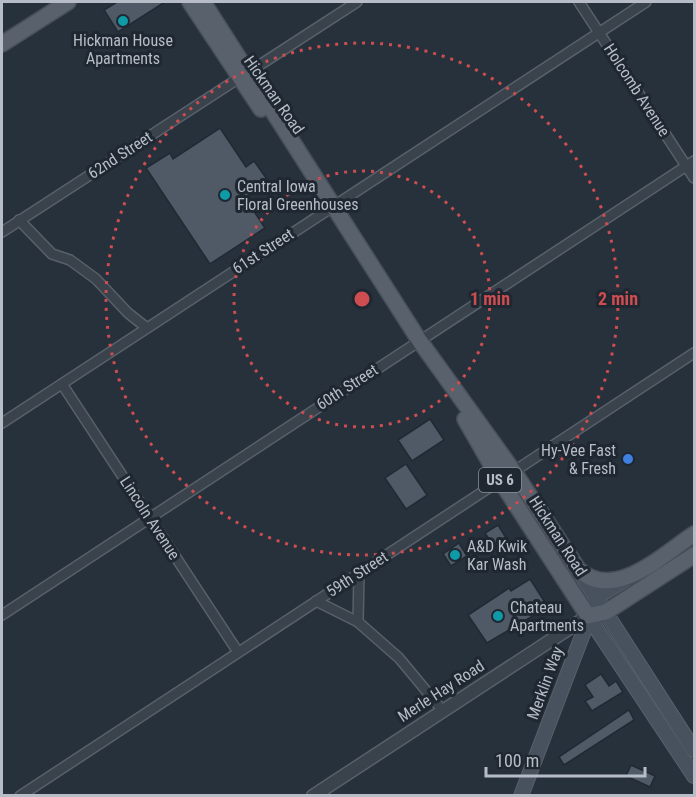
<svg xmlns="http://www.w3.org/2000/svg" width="696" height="797" font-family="'Roboto Condensed',sans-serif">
  <rect width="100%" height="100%" fill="#26313c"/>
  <g fill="#4f5a66" stroke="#212933" stroke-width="1.5">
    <polygon points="117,2 165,2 118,32 104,10"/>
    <polygon points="220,128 246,167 254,161 269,182 245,198 265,228 210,264 146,168 170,153 173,159"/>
    <polygon points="430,419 444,440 412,461 398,440"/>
    <polygon points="406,464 427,495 406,509 385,478"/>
    <polygon points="498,525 511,546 499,554 485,533"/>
    <polygon points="459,543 467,556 451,566 443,554"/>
    <polygon points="530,579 548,607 487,643 468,615 509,588 511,591"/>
    <polygon points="601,674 609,686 616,681 623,692 592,711 585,701 593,697 585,685"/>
    <polygon points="629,710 634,720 564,765 559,757"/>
    <polygon points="631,765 655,776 650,787 626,776"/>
  </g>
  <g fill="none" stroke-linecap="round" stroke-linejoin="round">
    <defs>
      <g id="minor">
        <polyline points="579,2 694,178"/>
        <polyline points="249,72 357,2"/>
        <polyline points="19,220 52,254 70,260 96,279 128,313 147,328"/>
        <polyline points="2,232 239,78"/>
        <polyline points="62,384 238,652"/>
        <polyline points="2,423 646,2"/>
        <polyline points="316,601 358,622 399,658 443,711"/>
        <polyline points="2,615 694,161"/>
        <polyline points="358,622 359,573"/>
        <polyline points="20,796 694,353"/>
      </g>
      <polyline id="tertiary" points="313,796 588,616"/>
      <g id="secondary">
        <polyline points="579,571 694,750"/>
        <polyline points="588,616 694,776"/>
        <polyline points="521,796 597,597 626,579"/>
      </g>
      <g id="primary">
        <polyline points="190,2 261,109"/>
        <path d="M 203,2 L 419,340 L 514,472 L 578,569 C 614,603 662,555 694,534"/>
        <polyline points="2,44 68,2"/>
        <polyline points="465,419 500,480 588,616 606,612 694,555"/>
      </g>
    </defs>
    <use href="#minor" stroke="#58606a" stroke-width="12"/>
    <use href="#tertiary" stroke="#58606a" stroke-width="15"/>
    <use href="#secondary" stroke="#58606a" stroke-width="16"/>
    <use href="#primary" stroke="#464e58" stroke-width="18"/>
    <use href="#minor" stroke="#3a424c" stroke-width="9"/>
    <use href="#tertiary" stroke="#3a424c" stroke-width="12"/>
    <use href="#secondary" stroke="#48525e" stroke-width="14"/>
    <use href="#primary" stroke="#58616c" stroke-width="15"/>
  </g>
  <g fill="none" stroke="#ce4d50" stroke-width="3" stroke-dasharray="3 6">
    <circle cx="362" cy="299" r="128"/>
    <circle cx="362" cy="299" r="256"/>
  </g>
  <g fill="#0f9aa8" stroke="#1f2731" stroke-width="2">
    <circle cx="123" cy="21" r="6"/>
    <circle cx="225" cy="195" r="6"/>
    <circle cx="455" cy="555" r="6"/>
    <circle cx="498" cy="616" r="6"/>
  </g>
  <circle fill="#3f7fe0" stroke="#1f2731" stroke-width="2" cx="628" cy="459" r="6"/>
  <g text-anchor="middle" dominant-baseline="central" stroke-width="6" stroke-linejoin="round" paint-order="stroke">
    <rect fill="#1f2731" stroke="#89909a" stroke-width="1.5" x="479" y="468" width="42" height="24" rx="4.5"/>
    <g font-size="15" font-weight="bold" fill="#b6bdc7">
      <text x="500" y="480">US 6</text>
    </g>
    <g font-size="16" fill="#b6bdc7" stroke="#1f2731" text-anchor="start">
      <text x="123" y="40" text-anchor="middle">Hickman House<tspan x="123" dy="18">Apartments</tspan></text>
      <text x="237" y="186">Central Iowa<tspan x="237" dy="18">Floral Greenhouses</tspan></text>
      <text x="616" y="450" text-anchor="end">Hy-Vee Fast<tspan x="616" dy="18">&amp; Fresh</tspan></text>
      <text x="467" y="546">A&amp;D Kwik<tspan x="467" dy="18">Kar Wash</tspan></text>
      <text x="510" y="607">Chateau<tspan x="510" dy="18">Apartments</tspan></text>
    </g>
    <g font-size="16" fill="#b6bdc7" stroke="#1f2731">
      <text transform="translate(637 90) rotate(57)">Holcomb Avenue</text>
      <text transform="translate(274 95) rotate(55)">Hickman Road</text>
      <text transform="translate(120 155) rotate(-33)">62nd Street</text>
      <text transform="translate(263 251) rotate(-33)">61st Street</text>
      <text transform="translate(347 387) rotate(-33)">60th Street</text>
      <text transform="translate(150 518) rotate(57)">Lincoln Avenue</text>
      <text transform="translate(558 536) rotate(57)">Hickman Road</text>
      <text transform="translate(357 574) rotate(-33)">59th Street</text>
      <text transform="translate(545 683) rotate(-70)">Merklin Way</text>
      <text transform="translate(441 691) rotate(-33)">Merle Hay Road</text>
    </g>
  </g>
  <circle cx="362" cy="299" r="9" fill="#ce4d50" stroke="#1f2731" stroke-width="3"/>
  <g font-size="18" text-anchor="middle" font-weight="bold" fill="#ce4d50" stroke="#1f2731" stroke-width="6" stroke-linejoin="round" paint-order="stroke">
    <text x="490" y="305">1 min</text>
    <text x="618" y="305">2 min</text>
  </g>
  <rect width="696" height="797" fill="none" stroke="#b6bdc7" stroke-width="6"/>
  <path d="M486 767v9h159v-9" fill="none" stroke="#b6bdc7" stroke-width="3"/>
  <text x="495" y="767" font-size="18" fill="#b6bdc7" stroke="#1f2731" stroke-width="4.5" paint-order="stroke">100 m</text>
</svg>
